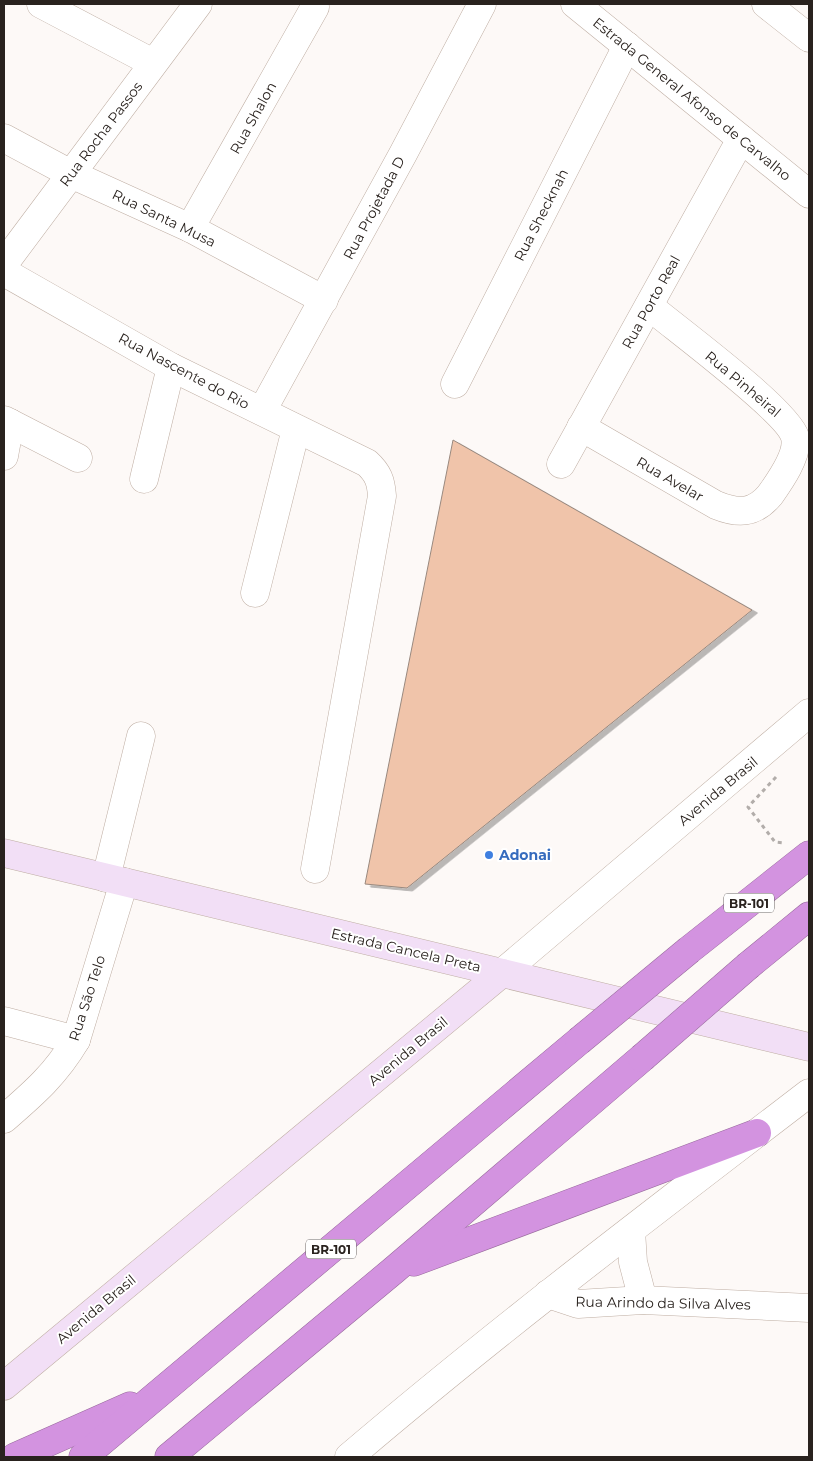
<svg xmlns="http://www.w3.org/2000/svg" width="813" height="1461" font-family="Montserrat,sans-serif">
  <defs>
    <filter id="shadow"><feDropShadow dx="5.5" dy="3" stdDeviation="0" flood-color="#0004"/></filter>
  </defs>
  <rect width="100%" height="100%" fill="#fdf9f7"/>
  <polygon fill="#f0c4aa" stroke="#99897f" filter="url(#shadow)" points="453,440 752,610 407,888 365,884"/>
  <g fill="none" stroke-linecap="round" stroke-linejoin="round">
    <defs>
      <g id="street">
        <polyline points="41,4 153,63"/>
        <polyline points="575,4 809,194"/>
        <polyline points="766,4 809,38"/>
        <polyline points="4,138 71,174 190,228 324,300"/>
        <polyline points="190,228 315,7"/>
        <polyline points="4,264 198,4"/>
        <path d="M 4,272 L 171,367 L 367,463 C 378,473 381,481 382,496 L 315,869"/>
        <polyline points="455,384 627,46"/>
        <polyline points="262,411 403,154 482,4"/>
        <polyline points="4,420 78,458"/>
        <path d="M 581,427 L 716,505 C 738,514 754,514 770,495 C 780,481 799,454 795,437 C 788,411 675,328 649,306"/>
        <polyline points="4,456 10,423"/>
        <polyline points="561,464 741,139"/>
        <polyline points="144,479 171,367"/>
        <polyline points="255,593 296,429"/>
        <polyline points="106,878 141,736"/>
        <polyline points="502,973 809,713"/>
        <polyline points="4,1021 76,1040"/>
        <path d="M 4,1119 C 34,1093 56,1074 76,1040 L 124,882"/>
        <polyline points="631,1231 633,1262 643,1300"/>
        <polyline points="548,1294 578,1304 643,1300 809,1308"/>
        <path d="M 349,1457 C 498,1330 654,1212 809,1093"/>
      </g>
      <g id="secondary">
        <polyline points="4,853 809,1047"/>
        <polyline points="4,1386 502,973"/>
      </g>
      <g id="highway">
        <polyline points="689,950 809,855"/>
        <polyline points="749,965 809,916"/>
        <polyline points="414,1262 757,1133"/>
        <polyline points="15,1457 130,1406"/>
        <polyline points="83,1457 579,1041"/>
        <polyline points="169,1457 394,1270 642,1058"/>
      </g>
    </defs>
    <use href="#street" stroke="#bfaea3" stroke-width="29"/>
    <use href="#secondary" stroke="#bfaea3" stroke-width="29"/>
    <use href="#highway" stroke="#986b9c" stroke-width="29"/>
    <polyline stroke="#b2adaa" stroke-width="3" stroke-dasharray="4 4" stroke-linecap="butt" points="776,777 748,807 775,842 784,843"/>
    <use href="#street" stroke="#fff" stroke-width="28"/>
    <use href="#secondary" stroke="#f2dff6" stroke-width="28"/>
    <use href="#highway" stroke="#d393e0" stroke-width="28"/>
    <defs>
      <g id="highway-bridge">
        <polyline points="579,1041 689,950"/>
        <polyline points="642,1058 749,965"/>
      </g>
    </defs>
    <use href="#highway-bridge" stroke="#986b9c" stroke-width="29" stroke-linecap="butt"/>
    <use href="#highway-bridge" stroke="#d393e0" stroke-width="28"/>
  </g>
  <circle fill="#3f7fe0" stroke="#fff" stroke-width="2" cx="489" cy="855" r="5"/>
  <g text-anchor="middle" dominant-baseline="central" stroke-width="4" stroke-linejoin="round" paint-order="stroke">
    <g fill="#fff" stroke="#696462" stroke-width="1">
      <rect x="724" y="893.5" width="50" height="19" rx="4"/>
      <rect x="306" y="1239.5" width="50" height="19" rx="4"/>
    </g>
    <g font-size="12" font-weight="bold" fill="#29221e">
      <text x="749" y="903">BR-101</text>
      <text x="331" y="1249">BR-101</text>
    </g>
    <g font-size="14" fill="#29221e" stroke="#fff">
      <text transform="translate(692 99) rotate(39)">Estrada General Afonso de Carvalho</text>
      <text transform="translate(253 118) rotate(-61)">Rua Shalon</text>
      <text transform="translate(101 134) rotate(-53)">Rua Rocha Passos</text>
      <text transform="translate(374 208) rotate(-62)">Rua Projetada D</text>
      <text transform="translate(541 215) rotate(-63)">Rua Shecknah</text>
      <text transform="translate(164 218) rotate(26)">Rua Santa Musa</text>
      <text transform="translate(651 302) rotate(-61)">Rua Porto Real</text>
      <text transform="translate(184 371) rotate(28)">Rua Nascente do Rio</text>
      <text transform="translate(743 384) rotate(40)">Rua Pinheiral</text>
      <text transform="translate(670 479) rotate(30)">Rua Avelar</text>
      <text transform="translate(718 791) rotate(-40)">Avenida Brasil</text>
      <text transform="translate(406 950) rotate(13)">Estrada Cancela Preta</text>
      <text transform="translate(87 998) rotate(-72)">Rua São Telo</text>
      <text transform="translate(408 1051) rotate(-40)">Avenida Brasil</text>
      <text transform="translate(663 1303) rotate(1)">Rua Arindo da Silva Alves</text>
      <text transform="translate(96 1309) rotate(-40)">Avenida Brasil</text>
    </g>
    <g font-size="14" font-weight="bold" fill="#366cbe" stroke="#fff" text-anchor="start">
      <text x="499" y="855">Adonai</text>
    </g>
  </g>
  <rect width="813" height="1461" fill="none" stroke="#29221e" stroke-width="10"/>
</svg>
